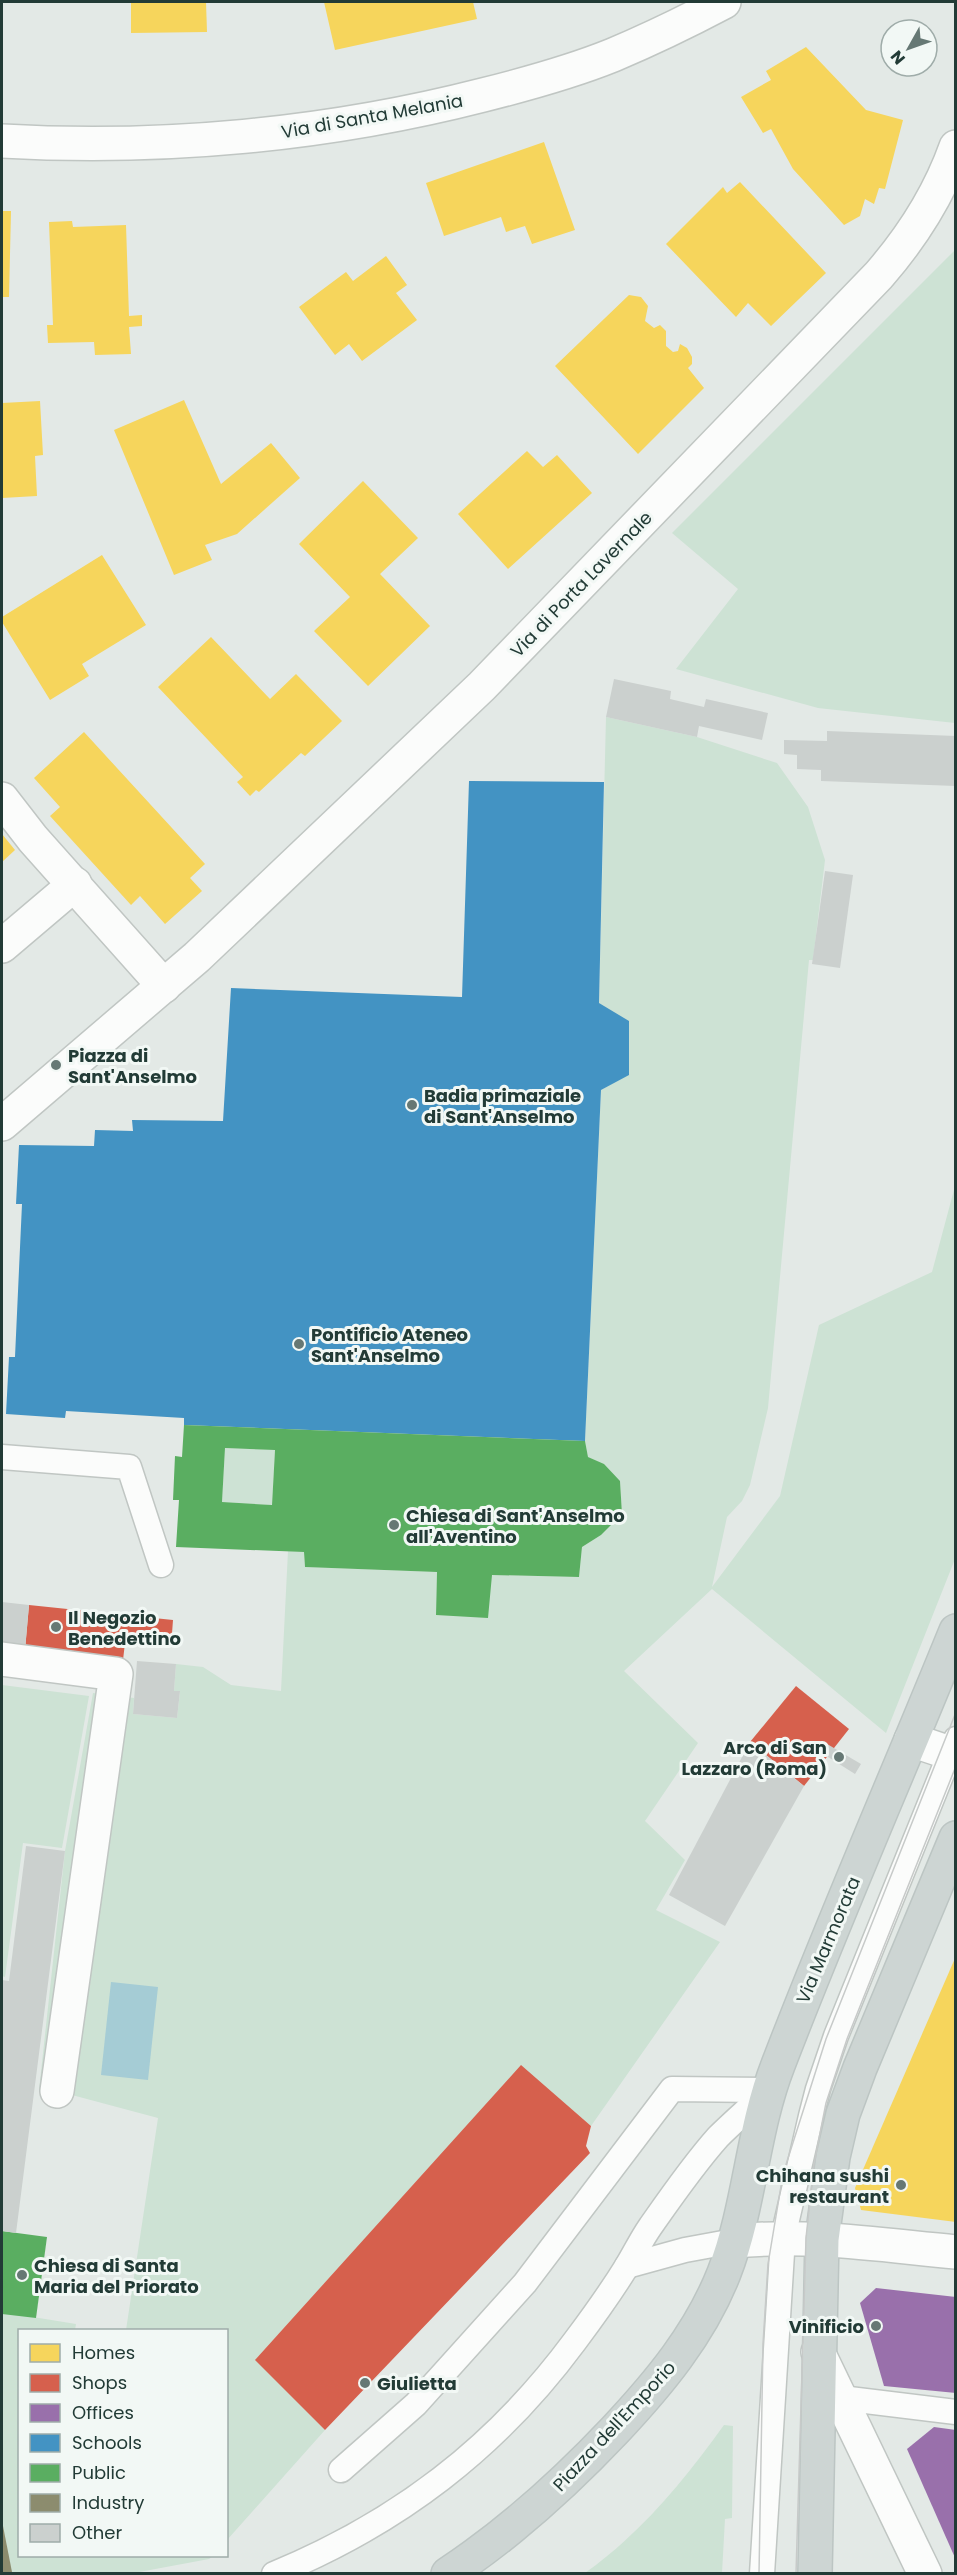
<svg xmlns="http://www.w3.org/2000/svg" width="957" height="2575" font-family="Poppins,sans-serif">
  <rect width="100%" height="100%" fill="#e3e9e6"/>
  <g fill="#cde2d4">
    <polygon points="955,250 955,723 818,708 676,669 738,589 672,533"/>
    <polygon points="606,717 697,737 777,763 808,807 825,860 813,960 809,960 768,1408 750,1485 742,1501 727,1517 712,1587 780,1496 819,1325 932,1272 955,1186 955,1559 886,1733 712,1589 624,1671 698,1743 645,1821 685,1860 656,1910 720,1942 591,2126 521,2066 256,2359 325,2430 227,2540 226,2330 126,2330 158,2118 57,2091 39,2090 65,1851 93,1693 134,1698 133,1714 177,1718 180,1692 174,1691 176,1664 203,1667 231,1685 281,1691 288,1551 304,1552 305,1567 437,1572 436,1615 492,1575 579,1577 582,1547 601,1535 622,1514 620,1481 598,1462 588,1457 585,1441 601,1090 629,1074 599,1003"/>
    <polygon points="225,1448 275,1450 272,1505 222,1502"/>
    <polygon points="2,1685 89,1696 62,1848 23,1843 5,1977 2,1976"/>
    <polygon points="2,2312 76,2324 75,2330 20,2330 20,2556 213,2556 209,2559 134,2573 2,2573"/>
    <path d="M 724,2425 L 733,2426 L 732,2518 L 725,2519 L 722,2573 L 585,2573 C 641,2533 684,2481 724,2425 Z"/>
  </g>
  <polygon fill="#a5ccd5" points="111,1982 158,1987 148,2080 101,2075"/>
  <g fill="#f6d55c">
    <polygon points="131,2 206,2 207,32 131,33"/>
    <polygon points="324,2 473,2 477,19 335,50"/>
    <polygon points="806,47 866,110 903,120 885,189 879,188 874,204 865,199 860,216 844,225 793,169 771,129 763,133 741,97 771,80 766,71"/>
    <polygon points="544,142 575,230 532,244 525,226 506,232 501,217 444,236 426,183"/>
    <polygon points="740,182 826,273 771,326 748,303 736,317 666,244 723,187 727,193"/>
    <polygon points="2,211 11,211 9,297 2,297"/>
    <polygon points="72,221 73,227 126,225 129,316 142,315 142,326 129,327 131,354 95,355 94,342 48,343 47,325 53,325 49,222"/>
    <polygon points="386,256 407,285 396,293 417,320 362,361 349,344 335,355 299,307 346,272 353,281"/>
    <polygon points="629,295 641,297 648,306 645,321 654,328 660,325 666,331 666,346 673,352 678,351 680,344 687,348 692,357 692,364 688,368 704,388 638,454 555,366"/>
    <polygon points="184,400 221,484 271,443 300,478 237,534 205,545 212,560 174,575 114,430"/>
    <polygon points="40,401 43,455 35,456 37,496 2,498 2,403"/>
    <polygon points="527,451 543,467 557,455 592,493 508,569 458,514"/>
    <polygon points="363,481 418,538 380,574 430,626 368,686 314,631 350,597 299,544"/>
    <polygon points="102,555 146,625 82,664 89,676 50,700 2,622 2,617"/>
    <polygon points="211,637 270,699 296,674 342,721 305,756 301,753 259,792 256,790 250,796 237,782 243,777 158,687"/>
    <polygon points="84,732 205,864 190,878 202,891 165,924 140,896 131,905 50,816 60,807 34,778"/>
    <polygon points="2,834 15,850 2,862"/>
    <polygon points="956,1956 956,2222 861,2210 855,2188"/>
  </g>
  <g fill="#d6604d">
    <polygon points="29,1605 173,1620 171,1647 125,1643 123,1660 25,1650"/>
    <polygon points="796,1686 849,1729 804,1786 750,1742"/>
    <polygon points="521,2065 591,2126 586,2146 590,2153 325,2430 255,2360"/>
  </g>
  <g fill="#9970ab">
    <polygon points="876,2288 956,2297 956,2393 884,2386 860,2303"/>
    <polygon points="934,2427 956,2430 956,2560 907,2449"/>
  </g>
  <polygon fill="#4393c3" points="469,781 604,782 599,1003 629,1021 629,1075 601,1090 585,1441 184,1425 184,1418 66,1411 65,1418 6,1414 9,1357 15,1357 22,1204 16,1204 19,1145 94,1146 95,1130 133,1131 132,1120 223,1121 231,988 462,997"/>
  <g fill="#5aae61" fill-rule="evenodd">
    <path d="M 184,1425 L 585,1441 L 588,1457 L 604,1464 L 620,1481 L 622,1514 L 601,1535 L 582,1547 L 579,1577 L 492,1575 L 488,1618 L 436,1615 L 437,1572 L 305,1567 L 304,1552 L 176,1547 L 179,1500 L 173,1500 L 175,1456 L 182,1457 ZM 225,1448 L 275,1450 L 272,1505 L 222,1502 Z"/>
    <polygon points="2,2231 47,2237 36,2318 2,2314"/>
  </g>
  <polygon fill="#8c8c6e" points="2,2526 3,2526 12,2572 2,2573"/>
  <g fill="#cbd0ce">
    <polygon points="614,679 671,691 670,699 704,707 706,699 768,713 762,740 699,726 697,737 606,717"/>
    <polygon points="827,731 956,736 956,786 821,781 821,770 797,769 797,755 784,754 784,740 827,741"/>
    <polygon points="825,871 853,875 840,968 812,964"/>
    <polygon points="2,1602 29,1605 25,1650 2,1647"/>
    <polygon points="137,1661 176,1664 174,1691 180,1691 177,1718 133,1714"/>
    <polygon points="822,1741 861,1764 855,1774 817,1750"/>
    <polygon points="750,1742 804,1786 725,1926 669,1895"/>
    <polygon points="26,1846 65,1851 16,2233 2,2231 2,1980 9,1981"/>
  </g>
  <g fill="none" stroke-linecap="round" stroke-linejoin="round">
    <defs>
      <g id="lane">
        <polyline points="2,1457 129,1467 161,1565"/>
        <polyline points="627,2266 685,2250 734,2241"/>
        <polyline points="841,2398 956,2412"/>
        <polyline points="341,2470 416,2404 525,2283 672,2089 768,2090"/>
        <path d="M 274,2574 C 398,2523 496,2448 575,2341 C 593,2317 611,2292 627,2266 C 635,2253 641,2240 650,2227 C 671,2197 693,2165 718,2137 C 734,2121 752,2106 768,2090"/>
        <polyline points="762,2574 783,2237 811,2116 818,2089 836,2036 956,1739"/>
      </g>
      <g id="street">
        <path d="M 2,141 C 162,150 327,135 483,95 C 527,84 571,72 613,55 C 651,39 688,21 724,2"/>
        <polyline points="2,799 33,839 164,986"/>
        <polyline points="2,946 75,884"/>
        <path d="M 2,1124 L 197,957 L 482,686 L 879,275 C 912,237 939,195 956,147"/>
        <polyline points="2,1659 116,1674 57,2091"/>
        <polyline points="911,1740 956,1755"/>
        <path d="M 734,2241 C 810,2234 880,2245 956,2252"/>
        <polyline points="818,2352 925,2574"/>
      </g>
      <g id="primary">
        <path d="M 448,2574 C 510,2533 564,2484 615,2430 C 659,2383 700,2334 724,2273 C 750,2206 752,2132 778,2065 C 834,1919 897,1776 956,1631"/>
        <polyline points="815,2574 822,2239 833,2157 843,2114 860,2068 956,1838"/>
      </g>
    </defs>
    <use href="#lane" stroke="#c0c6c3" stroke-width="27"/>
    <use href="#street" stroke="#c0c6c3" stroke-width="36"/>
    <use href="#primary" stroke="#bcc5c3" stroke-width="36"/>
    <use href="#lane" stroke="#fbfcfb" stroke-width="24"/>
    <use href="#street" stroke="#fbfcfb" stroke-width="33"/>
    <use href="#primary" stroke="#cdd5d3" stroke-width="33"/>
    <g stroke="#c7cac9" stroke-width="1.5">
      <polyline points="759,2574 763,2344 768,2264 783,2174 826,2039 956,1712"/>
      <polyline points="796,2574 806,2238 814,2164 826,2103 847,2039 956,1766"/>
    </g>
  </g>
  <g fill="#667874" stroke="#f2f8f5" stroke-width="2">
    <circle cx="56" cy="1065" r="6"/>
    <circle cx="412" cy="1105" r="6"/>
    <circle cx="299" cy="1344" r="6"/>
    <circle cx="394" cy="1525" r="6"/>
    <circle cx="56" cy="1627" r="6"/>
    <circle cx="839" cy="1757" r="6"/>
    <circle cx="901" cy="2185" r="6"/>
    <circle cx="22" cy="2275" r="6"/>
    <circle cx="876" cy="2326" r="6"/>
    <circle cx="365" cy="2383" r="6"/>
  </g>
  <g text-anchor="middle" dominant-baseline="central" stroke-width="6" stroke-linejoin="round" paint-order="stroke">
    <g font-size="18" fill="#223b36" stroke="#f2f8f5">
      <text transform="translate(372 116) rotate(-10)">Via di Santa Melania</text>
      <text transform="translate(581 584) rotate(-46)">Via di Porta Lavernale</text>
      <text transform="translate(828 1940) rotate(-67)">Via Marmorata</text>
      <text transform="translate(614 2426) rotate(-47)">Piazza dell'Emporio</text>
    </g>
    <g font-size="18" font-weight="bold" fill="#223b36" stroke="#f2f8f5" text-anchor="start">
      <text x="68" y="1055">Piazza di<tspan x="68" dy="21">Sant'Anselmo</tspan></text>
      <text x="424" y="1095">Badia primaziale<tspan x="424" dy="21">di Sant'Anselmo</tspan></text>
      <text x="311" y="1334">Pontificio Ateneo<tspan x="311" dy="21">Sant'Anselmo</tspan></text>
      <text x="406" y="1515">Chiesa di Sant'Anselmo<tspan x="406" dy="21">all'Aventino</tspan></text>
      <text x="68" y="1617">Il Negozio<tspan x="68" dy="21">Benedettino</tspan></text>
      <text x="827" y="1747" text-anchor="end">Arco di San<tspan x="827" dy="21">Lazzaro (Roma)</tspan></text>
      <text x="889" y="2175" text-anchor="end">Chihana sushi<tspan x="889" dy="21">restaurant</tspan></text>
      <text x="34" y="2265">Chiesa di Santa<tspan x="34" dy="21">Maria del Priorato</tspan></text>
      <text x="864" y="2326" text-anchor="end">Vinificio</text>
      <text x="377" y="2383">Giulietta</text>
    </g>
  </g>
  <rect width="957" height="2575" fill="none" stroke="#223b36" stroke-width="6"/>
  <rect x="18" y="2329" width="210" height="228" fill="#f2f8f5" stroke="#9faca9" stroke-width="1.5"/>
  <rect x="30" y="2344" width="30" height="18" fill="#f6d55c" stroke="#9faca9" stroke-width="1.5"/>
  <text x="72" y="2359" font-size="18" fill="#223b36">Homes</text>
  <rect x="30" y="2374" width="30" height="18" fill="#d6604d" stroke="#9faca9" stroke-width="1.5"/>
  <text x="72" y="2389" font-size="18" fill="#223b36">Shops</text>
  <rect x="30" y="2404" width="30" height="18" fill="#9970ab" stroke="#9faca9" stroke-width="1.5"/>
  <text x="72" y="2419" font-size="18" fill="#223b36">Offices</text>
  <rect x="30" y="2434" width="30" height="18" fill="#4393c3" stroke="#9faca9" stroke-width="1.5"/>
  <text x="72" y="2449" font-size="18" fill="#223b36">Schools</text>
  <rect x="30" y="2464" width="30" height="18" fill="#5aae61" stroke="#9faca9" stroke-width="1.5"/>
  <text x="72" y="2479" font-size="18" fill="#223b36">Public</text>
  <rect x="30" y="2494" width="30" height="18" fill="#8c8c6e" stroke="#9faca9" stroke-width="1.5"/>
  <text x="72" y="2509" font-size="18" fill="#223b36">Industry</text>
  <rect x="30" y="2524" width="30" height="18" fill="#cbd0ce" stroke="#9faca9" stroke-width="1.5"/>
  <text x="72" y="2539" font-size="18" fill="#223b36">Other</text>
  <g transform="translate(909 48) rotate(230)"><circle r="28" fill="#f2f8f5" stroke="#9faca9" stroke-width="1.5"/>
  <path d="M0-4.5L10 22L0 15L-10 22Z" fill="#667874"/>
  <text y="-9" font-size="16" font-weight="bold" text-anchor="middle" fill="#223b36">N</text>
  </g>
</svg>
